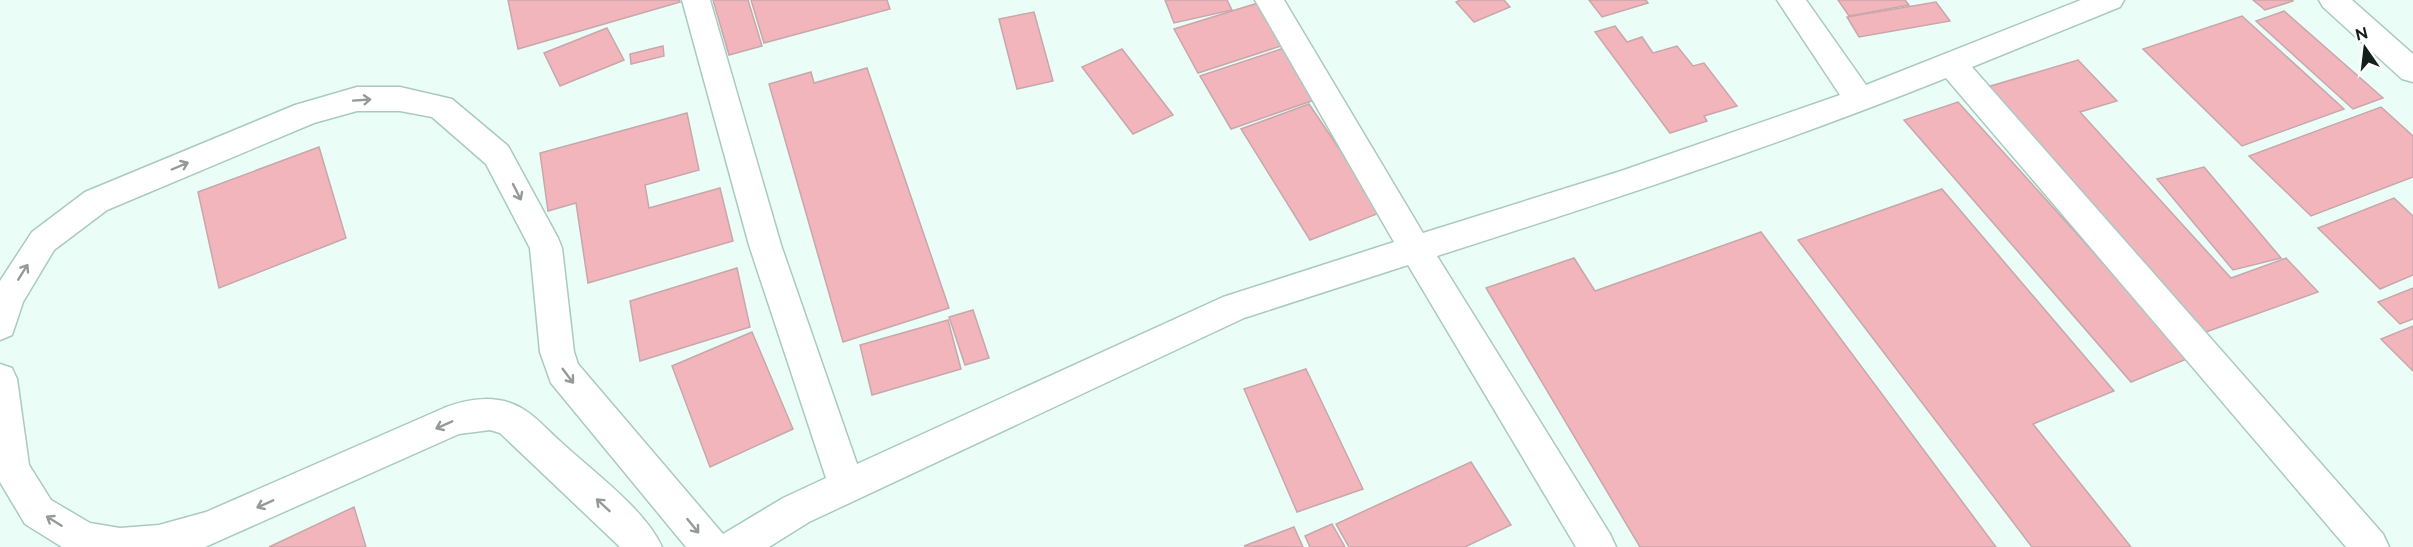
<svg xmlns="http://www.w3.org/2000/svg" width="2413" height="547" font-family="Raleway,sans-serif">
  <rect width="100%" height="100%" fill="#eafef7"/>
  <g fill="#f3b5bc" stroke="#c8a7ab" stroke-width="1.5">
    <polygon points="508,0 679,0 680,2 518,49"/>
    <polygon points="713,0 748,0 762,46 729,55"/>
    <polygon points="751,0 887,0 890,9 764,43"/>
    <polygon points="1165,0 1227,0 1232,10 1174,23"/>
    <polygon points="1460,0 1504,0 1510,7 1474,22 1456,2"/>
    <polygon points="1589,0 1646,0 1648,3 1602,17"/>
    <polygon points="1838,0 1905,0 1909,5 1849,16"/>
    <polygon points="2253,0 2293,0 2293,1 2265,10"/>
    <polygon points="1936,2 1950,21 1859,37 1847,17"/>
    <polygon points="1258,3 1284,45 1198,73 1174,29"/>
    <polygon points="2284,11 2383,98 2353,109 2256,21"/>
    <polygon points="1034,12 1053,81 1017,89 999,19"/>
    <polygon points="2242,16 2344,109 2242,146 2143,49"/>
    <polygon points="1615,26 1627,42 1642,37 1653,53 1677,46 1693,66 1704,63 1737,106 1704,116 1707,121 1670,133 1595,32"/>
    <polygon points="607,28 624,60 560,86 544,53"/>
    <polygon points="663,46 664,56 631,64 630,54"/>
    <polygon points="1287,47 1320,98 1231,129 1200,76"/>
    <polygon points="1122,49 1173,115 1133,134 1082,67"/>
    <polygon points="2078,60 2117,101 2080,112 2231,278 2286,258 2318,292 2200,334 1984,88"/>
    <polygon points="867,68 949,308 843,342 769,84 811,72 814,83"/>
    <polygon points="1958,102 2189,358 2131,382 1904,120"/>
    <polygon points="1309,104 1382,212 1310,240 1241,129"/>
    <polygon points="2381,107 2413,136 2413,177 2311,216 2249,156"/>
    <polygon points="687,113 699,170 645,185 649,208 720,188 733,241 588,283 576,203 548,211 540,153"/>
    <polygon points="319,147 346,238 219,288 198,192"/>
    <polygon points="2204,167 2281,258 2233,270 2157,179"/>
    <polygon points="1942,189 2114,391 2033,424 2131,547 2032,547 1798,240"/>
    <polygon points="2394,198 2413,216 2413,275 2380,289 2318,228"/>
    <polygon points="1761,232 1996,547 1640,547 1486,288 1574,258 1595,291"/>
    <polygon points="737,268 750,327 640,361 630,301"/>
    <polygon points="2413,288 2413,319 2400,324 2378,302"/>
    <polygon points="973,310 989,358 965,365 949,317"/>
    <polygon points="948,320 961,369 872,395 860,345"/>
    <polygon points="2413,326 2413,371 2381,339"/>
    <polygon points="752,332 793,429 710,467 672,366"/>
    <polygon points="1306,369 1363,489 1297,512 1244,389"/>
    <polygon points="1471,462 1511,525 1465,547 1349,547 1336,524"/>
    <polygon points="354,507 366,547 269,547"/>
    <polygon points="1332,524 1345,547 1310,547 1305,536"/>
    <polygon points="1294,527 1303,547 1244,546"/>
  </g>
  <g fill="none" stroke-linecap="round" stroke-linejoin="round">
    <defs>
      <g id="minor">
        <path d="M 682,0 L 710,0 L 781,245 L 857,464 L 1223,297 L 1394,242 L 1255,0 L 1284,0 L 1423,233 L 1621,171 L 1840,95 L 1777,0 L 1806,0 L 1866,85 L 2081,0 L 2124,0 L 2120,7 L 1972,67 L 2383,534 L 2389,547 L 2346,547 L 1946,78 C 1779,145 1608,201 1437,256 L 1610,534 L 1616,547 L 1576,547 L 1408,265 L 1244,318 L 809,522 L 769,547 L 686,547 L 551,383 L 540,352 L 530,248 L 486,164 L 432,117 L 400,111 L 357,111 L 314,123 L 107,210 L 54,250 L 23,302 L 12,335 L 0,340 L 0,281 L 32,232 L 85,192 L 295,105 L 357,87 L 400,87 L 452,99 L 508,146 L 558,238 L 562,248 L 574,352 L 578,364 L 723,534 L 783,498 L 826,478 L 749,245 Z"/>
        <polygon points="2319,0 2352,0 2413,54 2413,82 2402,79 2323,7"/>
        <path d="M 0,364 L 12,368 L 17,379 L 29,465 L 51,500 L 90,523 L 120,528 L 159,525 L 206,512 L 444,408 C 469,398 499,394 523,409 C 537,417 549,432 561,442 C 592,471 645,509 662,547 L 620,547 L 500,433 L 490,430 L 459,434 L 205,547 L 62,547 L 25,524 L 0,482 Z"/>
      </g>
    </defs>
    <use href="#minor" stroke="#a9cabf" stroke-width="3"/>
    <use href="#minor" fill="#fff" fill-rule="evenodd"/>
  </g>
  <defs><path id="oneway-shaft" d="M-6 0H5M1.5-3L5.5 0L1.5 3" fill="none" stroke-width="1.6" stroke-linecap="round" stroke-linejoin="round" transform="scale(1.5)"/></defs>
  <g stroke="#959a98">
    <use href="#oneway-shaft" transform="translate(362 100) rotate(-4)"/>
    <use href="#oneway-shaft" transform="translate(180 166) rotate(-23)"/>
    <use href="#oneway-shaft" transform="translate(517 192) rotate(63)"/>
    <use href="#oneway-shaft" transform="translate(23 272) rotate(-58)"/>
    <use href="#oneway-shaft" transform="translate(568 376) rotate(53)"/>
    <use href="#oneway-shaft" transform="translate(444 425) rotate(156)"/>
    <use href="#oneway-shaft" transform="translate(265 504) rotate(156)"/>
    <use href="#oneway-shaft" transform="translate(603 505) rotate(-137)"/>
    <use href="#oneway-shaft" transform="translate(54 521) rotate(-148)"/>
    <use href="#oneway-shaft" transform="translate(693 526) rotate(51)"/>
  </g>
  <g transform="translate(2365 48) rotate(346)" stroke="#ffffff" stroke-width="4.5" paint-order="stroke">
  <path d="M0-4.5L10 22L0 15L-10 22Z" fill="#131f1b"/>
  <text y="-9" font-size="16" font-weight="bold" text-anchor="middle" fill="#131f1b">N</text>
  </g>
</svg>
